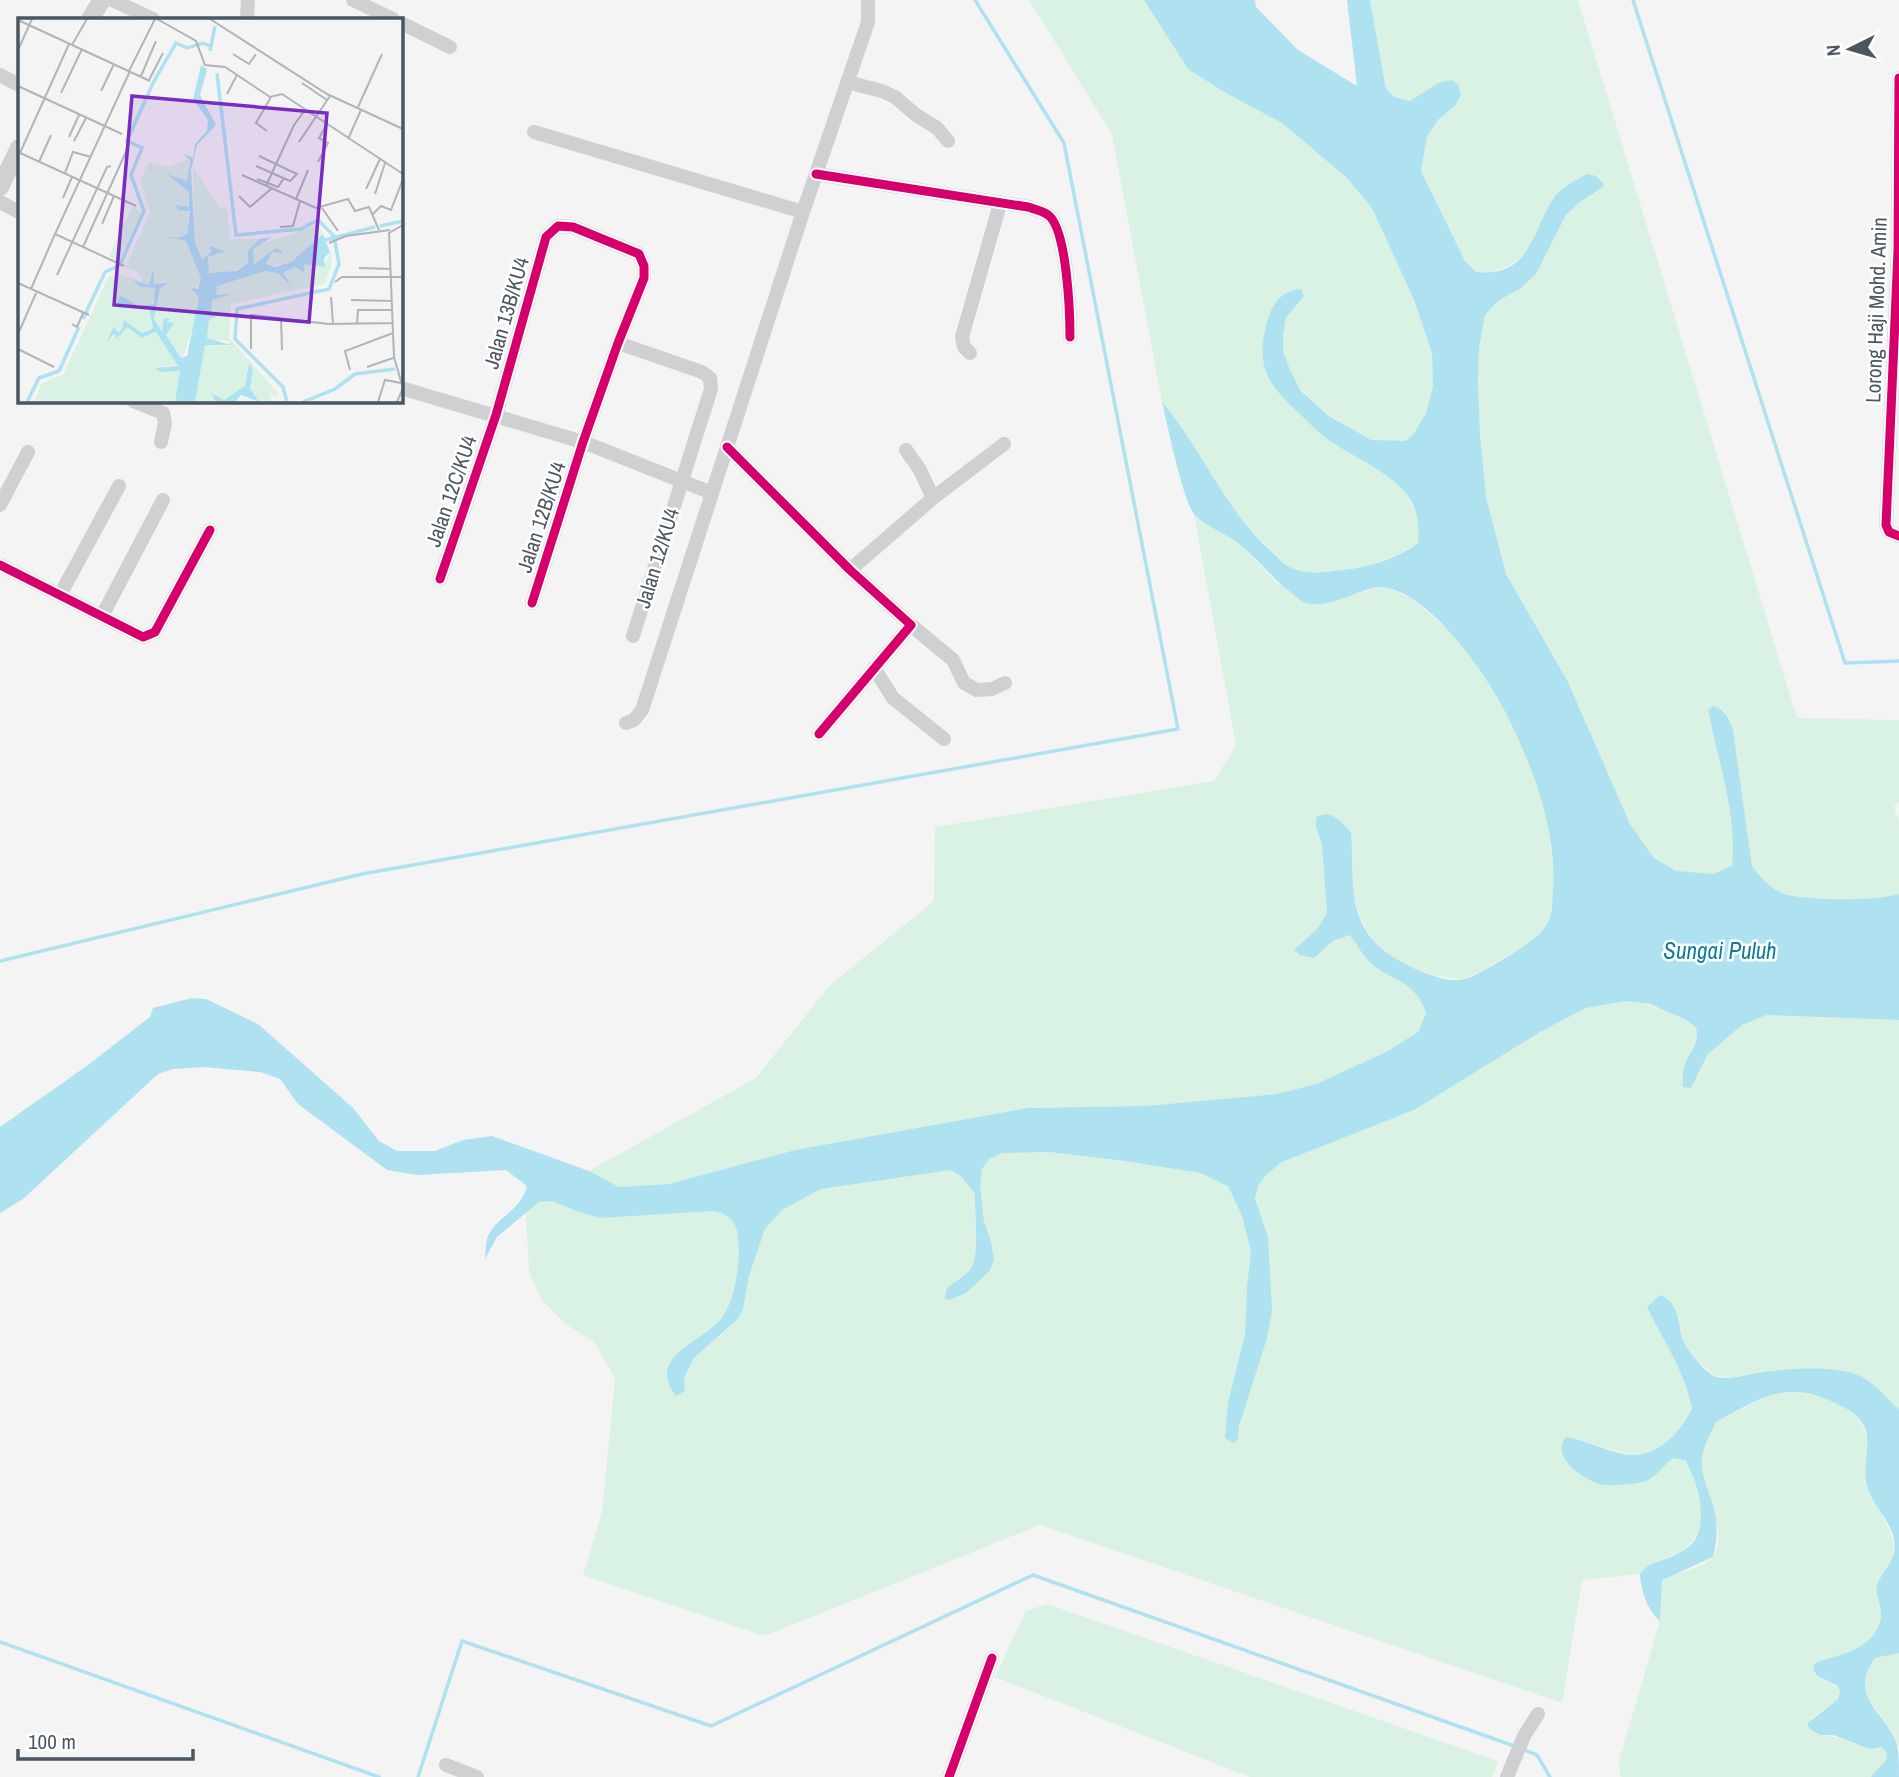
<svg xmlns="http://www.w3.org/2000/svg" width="1899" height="1777" font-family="'Archivo Narrow',sans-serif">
  <rect width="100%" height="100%" fill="#f4f4f4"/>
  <g fill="#d9f2e3">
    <path d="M 1029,0 L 1144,0 L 1188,69 L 1224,92 L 1282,123 L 1347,178 L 1372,208 L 1414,300 L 1432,353 L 1433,387 L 1426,413 L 1413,435 L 1405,442 C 1394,442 1383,443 1373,441 C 1363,438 1353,431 1345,425 C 1309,403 1272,368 1285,322 C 1288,312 1299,305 1304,296 L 1265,331 L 1329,440 L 1380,470 L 1408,494 L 1420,525 L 1418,543 C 1396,558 1369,567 1343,570 C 1326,572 1306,576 1290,567 C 1284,565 1278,558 1274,553 C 1225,511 1203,450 1162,402 L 1112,134 Z"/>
    <path d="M 1370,0 L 1578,0 L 1797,718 L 1899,720 L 1899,802 L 1894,807 L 1899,821 L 1899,894 C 1874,901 1810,901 1785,894 C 1770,890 1760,877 1752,866 L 1733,730 L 1728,716 L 1724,711 L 1708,711 C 1718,762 1737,814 1732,866 L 1713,874 L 1676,872 L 1653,857 L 1630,824 L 1568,682 L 1506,574 L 1486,497 L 1480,434 L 1478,383 L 1479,348 L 1485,315 L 1498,301 L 1521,288 L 1536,274 L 1566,215 L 1580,202 L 1602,189 L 1602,180 L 1588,175 C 1579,181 1563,187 1556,196 C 1547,207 1543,222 1537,235 C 1525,259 1503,275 1476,272 L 1465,261 L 1421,171 L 1427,137 L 1438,120 L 1455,106 L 1461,97 L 1459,86 L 1438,83 L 1410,101 L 1394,97 L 1386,89 Z"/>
    <path d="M 1194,514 L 1242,546 L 1276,582 L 1333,602 L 1375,588 L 1388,588 L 1413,599 L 1456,637 L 1496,692 L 1527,755 L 1548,820 L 1554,877 L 1551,916 L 1538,937 L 1486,969 L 1461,980 L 1429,974 L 1394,960 L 1371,939 L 1360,916 L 1353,893 L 1350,873 L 1352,851 L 1316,827 L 1322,844 L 1327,913 L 1318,928 L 1294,950 L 1323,951 L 1333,941 L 1350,935 C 1357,944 1362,955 1370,962 C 1392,983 1414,977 1426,1013 L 1418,1032 L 1386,1052 L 1316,1084 L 1277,1094 L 1145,1106 L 1028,1108 L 795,1150 L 669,1184 L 619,1187 L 589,1171 L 756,1078 L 830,985 L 934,901 L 935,827 L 1214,781 L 1236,745 Z"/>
    <path d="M 1626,1001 C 1652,1004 1674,1013 1696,1027 C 1701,1047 1686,1058 1683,1076 L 1699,1074 L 1708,1054 L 1726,1038 L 1742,1025 L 1768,1015 L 1899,1020 L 1899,1409 L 1774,1371 L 1733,1377 L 1715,1376 L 1698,1361 L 1684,1343 L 1678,1317 L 1652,1301 L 1648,1308 C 1665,1341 1685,1372 1692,1409 C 1660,1466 1633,1459 1579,1439 L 1653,1476 L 1673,1458 L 1681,1457 C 1692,1466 1694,1479 1697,1491 C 1706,1524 1700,1545 1667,1558 C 1656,1563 1647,1563 1640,1574 L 1582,1580 L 1562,1703 L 1040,1525 L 764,1636 L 583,1575 L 602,1513 L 615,1379 L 594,1342 L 564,1323 L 541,1299 L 529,1272 L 526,1212 L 539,1202 L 552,1201 L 579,1212 L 601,1218 L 713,1211 C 722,1214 730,1215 735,1225 C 744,1246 736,1303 721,1320 C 706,1335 682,1344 670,1362 C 664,1371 668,1383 673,1393 L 685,1391 L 684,1378 L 694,1358 L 726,1331 L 743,1309 L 749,1276 L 765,1229 L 782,1210 L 821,1189 L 951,1170 L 962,1177 L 975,1194 C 974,1212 980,1258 970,1270 C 967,1274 960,1277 956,1280 L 966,1293 L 989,1273 L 994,1260 L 991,1241 L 984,1221 L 980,1186 L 982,1169 L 989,1159 L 1002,1153 L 1049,1152 L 1125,1161 L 1200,1173 L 1228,1186 L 1242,1216 L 1251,1252 L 1247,1286 L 1245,1334 L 1228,1403 L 1226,1425 L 1238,1439 L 1239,1426 L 1255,1374 L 1268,1237 L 1255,1199 L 1258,1186 L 1266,1175 L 1282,1162 L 1414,1110 L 1540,1032 L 1586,1008 Z"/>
    <path d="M 1791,1390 C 1824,1397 1868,1405 1867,1448 C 1866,1462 1862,1477 1868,1490 C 1877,1509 1899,1535 1892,1558 C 1886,1567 1876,1580 1877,1591 C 1877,1600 1882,1608 1881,1617 C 1876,1649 1841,1655 1815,1663 L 1818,1676 L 1838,1687 L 1840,1693 L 1838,1699 L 1812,1718 L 1820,1735 C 1842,1735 1859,1751 1882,1747 L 1887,1753 L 1886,1760 L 1871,1777 L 1621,1777 L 1619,1761 L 1660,1621 L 1662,1580 C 1676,1571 1700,1571 1712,1558 C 1732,1536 1698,1481 1702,1457 C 1704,1446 1711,1433 1716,1422 L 1776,1392 Z"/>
    <polygon points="1047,1604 1498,1761 1492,1777 1250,1777 995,1677 1026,1611"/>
    <path d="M 1899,1653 L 1899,1748 C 1896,1741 1893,1733 1889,1727 C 1872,1701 1852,1691 1875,1658 Z"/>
  </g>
  <g fill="#aee2f0">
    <path d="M 1144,0 L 1255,0 L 1256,7 L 1298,50 L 1357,86 L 1347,0 L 1370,0 L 1386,89 L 1394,97 L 1410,101 L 1438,83 L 1452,80 L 1459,86 L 1461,96 L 1455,106 L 1438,120 L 1427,137 L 1421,171 L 1465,261 L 1476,272 C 1533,278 1532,227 1556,195 C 1564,186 1577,179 1588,174 L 1596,176 L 1604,184 L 1602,188 L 1580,202 L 1566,215 L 1536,274 L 1521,288 L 1498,301 L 1485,315 L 1479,348 L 1478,383 L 1480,434 L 1486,497 L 1506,574 L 1568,682 L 1630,824 L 1653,857 L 1676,871 L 1713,874 L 1732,866 C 1737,814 1718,761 1708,710 L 1713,706 C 1726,711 1729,717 1733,730 L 1752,866 C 1760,877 1770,889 1785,894 C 1809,901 1875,901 1899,894 L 1899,1020 L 1767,1015 L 1742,1025 L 1708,1054 L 1691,1088 L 1683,1087 C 1683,1080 1682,1071 1685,1064 C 1691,1049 1700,1045 1696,1027 L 1684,1019 L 1650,1004 L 1626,1001 L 1586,1008 L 1540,1032 L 1414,1110 L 1282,1162 L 1266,1175 L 1258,1186 L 1255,1199 L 1268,1237 L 1272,1311 L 1267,1338 L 1239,1426 L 1238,1439 L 1234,1443 L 1225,1438 L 1228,1403 L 1245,1334 L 1247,1286 L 1251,1252 L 1242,1216 L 1228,1186 L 1200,1173 L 1125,1161 L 1049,1152 L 1002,1153 L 989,1159 L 982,1169 L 980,1186 L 984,1221 L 991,1241 L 994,1260 L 989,1272 L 966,1293 L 949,1300 L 945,1299 L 947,1288 C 954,1282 963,1277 969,1271 C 981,1259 974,1212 975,1194 L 962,1177 L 951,1170 L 821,1189 L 782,1210 L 765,1229 L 749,1276 L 743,1309 L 738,1319 L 694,1358 L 684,1378 L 685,1391 L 676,1396 C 668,1387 663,1372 671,1361 C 683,1344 707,1335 721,1319 C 736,1302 744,1246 735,1225 C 730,1215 722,1213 713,1211 L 601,1218 L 579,1212 L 552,1201 L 539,1202 L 497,1237 L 485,1259 C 486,1252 485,1243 488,1236 C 497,1216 520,1212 527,1186 L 506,1170 L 417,1175 L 387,1170 L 298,1104 L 280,1079 L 260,1072 L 204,1067 L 173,1069 L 158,1074 L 23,1199 L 0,1213 L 0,1127 L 88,1065 L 150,1017 L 153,1008 L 192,998 L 206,999 L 258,1024 L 353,1108 L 379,1141 L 397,1151 L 435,1151 L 463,1140 L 492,1136 L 589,1171 L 619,1187 L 669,1184 L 795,1150 L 1028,1108 L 1145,1106 L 1277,1094 L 1316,1084 L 1386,1052 L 1418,1032 L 1426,1013 C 1414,978 1392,983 1370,962 C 1362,955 1357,944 1350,935 L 1333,941 L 1314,958 L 1300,955 L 1294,950 L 1318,928 L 1327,913 L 1322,844 L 1316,827 L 1316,818 C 1330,807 1341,822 1351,832 C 1354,868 1347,909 1372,939 C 1386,958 1437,983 1461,980 C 1476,978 1522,948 1535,938 C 1541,934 1548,923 1550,917 C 1553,909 1552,898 1553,890 C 1557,828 1533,768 1506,713 C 1488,676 1420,577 1372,588 C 1354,593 1326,609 1306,603 C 1302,602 1296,597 1293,594 C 1274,580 1260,562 1243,547 C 1229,534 1207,528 1194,514 C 1183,501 1167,423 1162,402 C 1203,450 1225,511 1273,553 C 1278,558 1284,565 1290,567 C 1306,576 1326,572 1343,570 C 1369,567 1397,559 1418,543 C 1420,526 1417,505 1405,492 C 1384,469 1356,458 1330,441 C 1320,434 1311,425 1302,416 C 1268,385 1254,367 1268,319 C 1273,302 1283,290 1301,289 L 1304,296 L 1286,318 L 1283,334 L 1283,351 L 1290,370 L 1301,391 L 1329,416 L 1371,440 L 1405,441 L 1413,435 L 1426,413 L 1433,387 L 1432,353 L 1414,300 L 1372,208 L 1347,178 L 1282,123 L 1224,92 L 1188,69 Z"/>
    <path d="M 1660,1295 C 1679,1301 1678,1324 1683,1340 C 1686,1349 1705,1372 1714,1376 C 1726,1381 1745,1375 1757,1373 C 1785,1369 1843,1363 1867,1380 C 1879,1388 1888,1400 1899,1409 L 1899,1653 L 1875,1658 C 1847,1697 1885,1711 1897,1744 C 1899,1754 1899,1767 1899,1777 L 1871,1777 L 1886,1760 L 1887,1753 L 1882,1747 L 1869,1749 L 1833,1735 L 1820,1735 L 1810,1729 L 1807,1724 L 1838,1699 L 1840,1693 L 1838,1686 L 1818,1676 L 1813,1670 L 1815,1663 C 1841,1654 1876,1649 1881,1617 C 1882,1606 1875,1596 1877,1586 C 1880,1573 1892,1564 1894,1552 C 1898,1527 1876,1511 1868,1489 C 1860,1469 1873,1445 1864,1426 C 1859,1415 1846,1408 1835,1403 C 1786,1378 1759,1399 1716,1422 C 1711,1433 1703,1447 1702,1458 C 1700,1473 1708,1488 1712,1502 C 1718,1520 1718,1539 1713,1557 L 1662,1580 L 1660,1621 C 1647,1610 1641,1591 1640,1574 C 1648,1562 1660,1562 1673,1556 C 1679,1553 1692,1546 1695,1540 C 1708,1517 1697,1480 1685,1460 L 1673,1458 C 1665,1464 1657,1475 1648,1480 C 1640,1484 1608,1487 1599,1484 C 1581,1478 1550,1456 1566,1437 C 1587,1440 1604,1451 1624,1454 C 1657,1459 1678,1435 1692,1409 C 1685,1371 1664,1342 1647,1307 Z"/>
  </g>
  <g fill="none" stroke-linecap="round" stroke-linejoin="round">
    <g stroke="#aee2f0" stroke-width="3.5">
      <polyline points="1633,0 1845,663 1899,661"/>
      <polyline points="0,961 362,874 1178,729 1064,143 975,0"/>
      <polyline points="0,1642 379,1777"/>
      <polyline points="1524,1750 1537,1755 1550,1777"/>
      <polyline points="418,1777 462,1641 711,1726 1033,1575 1517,1747"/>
    </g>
    <g stroke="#ced0d2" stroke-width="14">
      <polyline points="112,0 153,19"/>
      <polyline points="353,0 393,19"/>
      <polyline points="247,19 248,0"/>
      <polyline points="401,23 450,47"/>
      <polyline points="0,75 19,85"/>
      <polyline points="1899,78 1898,251 1886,525 1889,532 1899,536"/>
      <polyline points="847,82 882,91 895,97 916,115 937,128 948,141"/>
      <polyline points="534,132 803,212"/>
      <path d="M 816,174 L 1028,207 C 1034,209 1043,211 1048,215 C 1067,228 1070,314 1070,337"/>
      <polyline points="0,202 19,212"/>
      <polyline points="618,343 702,372 710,378 711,389 633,636"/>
      <polyline points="970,353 964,347 962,337 1000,204"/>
      <polyline points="401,388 583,442 712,493"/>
      <polyline points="133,401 163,413 165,423 161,442"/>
      <polyline points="727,447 850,570 911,625 819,734"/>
      <polyline points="933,498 1004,444"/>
      <polyline points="0,505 28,452"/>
      <polyline points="0,565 143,637 155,632 210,530"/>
      <polyline points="850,570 933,498 920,470 906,450"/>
      <polyline points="440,579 496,415 546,237 558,226 573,227 639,254 644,266 644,278 618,343 583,442 532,603"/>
      <polyline points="60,595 119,486"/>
      <polyline points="102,616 163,500"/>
      <polyline points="911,625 953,660 964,683 977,690 992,689 1005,683"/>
      <polyline points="874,668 893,698 944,739"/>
      <polyline points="626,723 634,720 642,710 803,212 868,22 868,0"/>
      <polyline points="446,1765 477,1777"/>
      <polyline points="949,1777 992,1658"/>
      <polyline points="1507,1777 1524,1736 1538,1714"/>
    </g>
    <g stroke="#ced0d2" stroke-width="18">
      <polyline points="90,19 102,0"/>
      <polyline points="0,187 19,148"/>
    </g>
    <defs>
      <g id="cycleway">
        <polyline points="1899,78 1898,251 1886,525 1889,532 1899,536"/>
        <path d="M 816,174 L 1028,207 C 1034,209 1043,211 1048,215 C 1067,228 1070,314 1070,337"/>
        <polyline points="727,447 850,570 911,625 819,734"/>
        <polyline points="0,565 143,637 155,632 210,530"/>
        <polyline points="440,579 496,415 546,237 558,226 573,227 639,254 644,266 644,278 618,343 583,442 532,603"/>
        <polyline points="949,1777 992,1658"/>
      </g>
    </defs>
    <use href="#cycleway" stroke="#fff" stroke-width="13"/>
    <use href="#cycleway" stroke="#d6006c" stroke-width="9"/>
  </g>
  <g text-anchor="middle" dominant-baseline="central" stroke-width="5" stroke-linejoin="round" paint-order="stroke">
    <g font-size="21" fill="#4a5661" stroke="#fff">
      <text transform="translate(1876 310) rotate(-88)">Lorong Haji Mohd. Amin</text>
      <text transform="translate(506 313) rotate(-74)">Jalan 13B/KU4</text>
      <text transform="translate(451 491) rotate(-71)">Jalan 12C/KU4</text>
      <text transform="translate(541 517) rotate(-72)">Jalan 12B/KU4</text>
      <text transform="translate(657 558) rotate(-73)">Jalan 12/KU4</text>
    </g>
    <g font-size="23" font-style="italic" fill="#0c7c9b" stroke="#fff">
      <text x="1720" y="950">Sungai Puluh</text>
    </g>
  </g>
  <g transform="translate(18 18)">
    <rect width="385" height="385" fill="#f4f4f4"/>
    <path d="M 171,141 L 169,163 L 151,157 L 171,174 L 169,216 L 160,220 L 139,217 L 168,223 L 183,260 L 177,273 L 181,279 L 176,308 L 164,341 L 148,317 L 155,306 L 147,306 L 144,313 L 135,298 L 142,270 L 149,264 L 138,267 L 131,257 L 133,266 L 126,267 L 120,254 L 107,250 L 132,195 L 122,163 L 131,144 L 152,149 ZM 175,148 L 201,189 L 209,190 L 212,221 L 241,221 L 233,230 L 230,245 L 212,255 L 194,257 L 188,246 L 193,237 L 207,232 L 192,228 L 193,234 L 184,242 L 177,229 ZM 115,188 L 123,195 L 101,243 L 91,238 ZM 301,207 L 305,216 L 273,244 L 250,248 L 248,241 L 254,234 L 265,235 L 258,230 L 241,245 L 235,244 L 234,234 L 240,227 ZM 312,234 L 314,246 L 306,266 L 213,286 L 211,320 L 261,376 L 256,379 L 251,371 L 254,384 L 241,384 L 232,370 L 235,354 L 230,347 L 226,369 L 206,382 L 194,375 L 198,384 L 177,384 L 187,327 L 211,328 L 210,323 L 189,321 L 191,302 L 202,295 L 193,297 L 194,282 L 212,278 L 197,277 L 199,268 L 247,253 L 260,255 L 273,269 L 265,255 L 277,249 L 284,254 L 286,246 L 306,249 ZM 100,256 L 120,262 L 123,269 L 137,270 L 139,278 L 134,286 L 120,288 L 102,277 L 99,285 L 93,285 L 131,291 L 136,308 L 124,315 L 105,303 L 104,311 L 100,315 L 95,309 L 88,323 L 109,309 L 125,320 L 140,315 L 160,347 L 138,349 L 162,353 L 157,384 L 16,384 L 24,365 L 45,357 L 91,258 Z" fill="#d9f2e3"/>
    <path d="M 183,47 L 189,51 L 182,77 L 198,107 L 179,127 L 173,152 L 177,225 L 184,242 L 193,234 L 192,228 L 207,233 L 190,239 L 191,255 L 219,253 L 230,245 L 230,233 L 241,221 L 254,219 L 235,231 L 236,246 L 258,230 L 263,232 L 265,235 L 254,234 L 248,246 L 257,249 L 273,244 L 305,216 L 312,234 L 306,240 L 307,249 L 286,246 L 286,254 L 277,249 L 265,255 L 274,269 L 260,255 L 247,253 L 199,268 L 198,277 L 215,276 L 194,282 L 193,297 L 203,296 L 191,302 L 189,320 L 213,327 L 187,327 L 177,384 L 157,384 L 162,353 L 143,354 L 137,350 L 160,348 L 138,314 L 124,320 L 109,309 L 99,320 L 96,316 L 88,324 L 96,308 L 100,315 L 104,311 L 106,302 L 124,315 L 135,310 L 131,291 L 93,285 L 99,285 L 102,277 L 120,288 L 136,286 L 137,270 L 123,269 L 115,262 L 131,267 L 135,252 L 136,266 L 151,265 L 142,270 L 136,301 L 144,313 L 146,300 L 153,301 L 147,304 L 156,305 L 148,317 L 163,340 L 169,338 L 181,280 L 173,270 L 180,271 L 183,260 L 168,223 L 139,217 L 160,220 L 169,216 L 172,193 L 161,192 L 157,187 L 171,189 L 171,174 L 149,156 L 169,163 L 172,143 L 166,136 L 175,140 L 177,126 L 189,113 L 190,102 L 175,81 ZM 231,345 L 235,352 L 232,370 L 241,384 L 223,377 L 217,384 L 198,384 L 193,375 L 206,382 L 227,368 Z" fill="#aee2f0"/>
    <path fill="none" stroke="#aee2f0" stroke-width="3.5" d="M 192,33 L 197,8M 199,55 L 218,217 L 283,211 L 300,202 L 316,218 L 321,246 L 311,271 L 219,291 L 217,321 L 265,369 L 269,384M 362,208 L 385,203M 307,222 L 357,209M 65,301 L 87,254 L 102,247 L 126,193 L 113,157 L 124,130 L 109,123 L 136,63 L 158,25 L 169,30 L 185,25 L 192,28M 9,384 L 21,360 L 41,353 L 61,309M 285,384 L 317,371 L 337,356 L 377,351"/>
    <path fill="none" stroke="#b0b5b9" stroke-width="2" d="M 139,1 L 178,23 L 187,47 L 207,49 L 252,79 L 264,76 L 385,156M 192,1 L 309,76 L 385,111M 0,2 L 132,63M 54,27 L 69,1M 0,32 L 14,1M 215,36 L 231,46 L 238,36M 111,53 L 137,1M 123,58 L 138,23M 131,62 L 145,35M 284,65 L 309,82M 0,68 L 104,116M 83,73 L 96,46M 43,75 L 64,31M 209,76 L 219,57M 340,89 L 364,36M 249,113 L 238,105 L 253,79M 51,119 L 61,97M 330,121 L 343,92M 56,123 L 68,100M 281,124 L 312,78M 0,134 L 118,188M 2,135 L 51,26M 21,144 L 33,117M 300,144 L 310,125 L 301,120 L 309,106M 238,148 L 272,163 L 279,156 L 241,138M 47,155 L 55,134 L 73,139M 224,157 L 298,190 L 330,181 L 337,193 L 351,189 L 361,212M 239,161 L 260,169 L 266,160M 248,168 L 276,107 L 287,92M 348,171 L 362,141M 357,176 L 367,145M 221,178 L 232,189 L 253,171M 45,180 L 54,159M 278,181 L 290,152M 304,190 L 320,213M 355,196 L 363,188 L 373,192 L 385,161M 84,206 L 96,178M 262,209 L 275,208 L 282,183M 311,225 L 328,218 L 372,212M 65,229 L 111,127M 106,248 L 37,216 L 112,53M 341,250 L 373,251M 39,257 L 89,149 L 93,148M 317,264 L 324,259 L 385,259M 0,265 L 71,297M 13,271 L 37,216M 313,279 L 315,306M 333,282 L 374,283M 263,301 L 264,332M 54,306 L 59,309 L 65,295M 339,306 L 340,292 L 374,292M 0,316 L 19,273M 0,331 L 36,349M 233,331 L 233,297 L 311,306 L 375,305M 349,349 L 375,340M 332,352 L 327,333 L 375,315M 360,384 L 367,362 L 383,365M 379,384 L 385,370 L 376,339 L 371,215 L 385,207"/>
    <path fill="#7b2cbf" fill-opacity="0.15" stroke="#7b2cbf" stroke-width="3.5" d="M 114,78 L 309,95 L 291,304 L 96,287 Z"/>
    <rect width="385" height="385" fill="none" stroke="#4a5661" stroke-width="3.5"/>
  </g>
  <g transform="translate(1850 49) rotate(265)" stroke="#ffffff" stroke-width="5" paint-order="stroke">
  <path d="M0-5L12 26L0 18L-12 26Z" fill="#4a5661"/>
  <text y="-10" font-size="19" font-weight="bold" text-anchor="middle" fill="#4a5661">N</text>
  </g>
  <path d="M18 1749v10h175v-10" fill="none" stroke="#4a5661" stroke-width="3.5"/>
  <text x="28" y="1749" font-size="21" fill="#4a5661" stroke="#ffffff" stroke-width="5" paint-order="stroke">100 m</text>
</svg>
